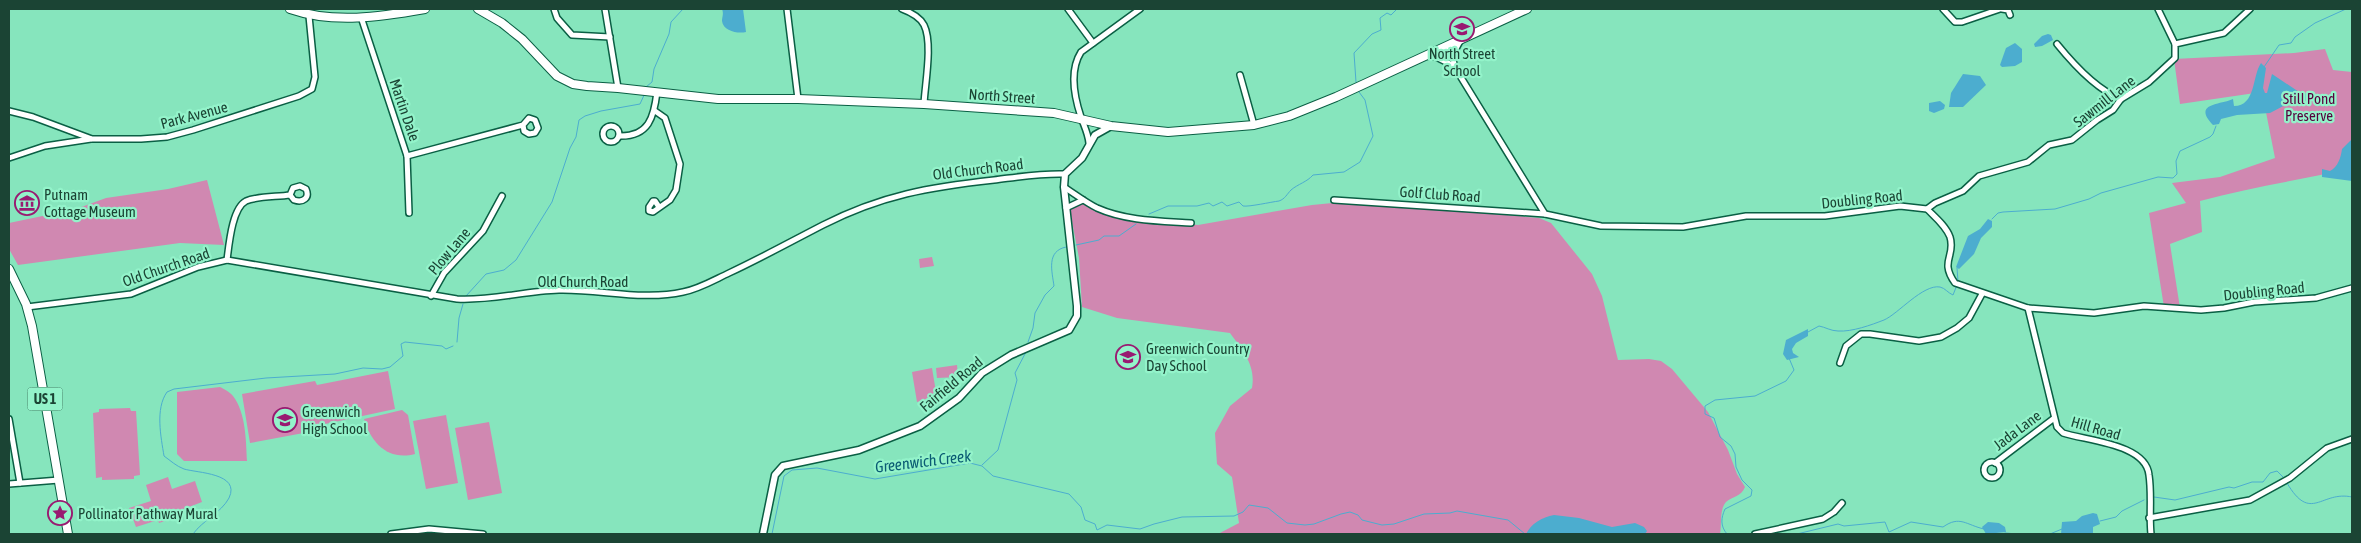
<svg xmlns="http://www.w3.org/2000/svg" width="2361" height="543" font-family="'Asap Condensed',sans-serif">
  <rect width="100%" height="100%" fill="#86e5bd"/>
  <g fill="#d088b1">
    <path d="M 2325,49 L 2333,70 L 2352,72 L 2352,168 C 2302,180 2250,187 2200,201 L 2202,232 L 2170,244 L 2180,308 L 2164,307 L 2149,213 L 2186,203 L 2172,183 L 2220,177 L 2275,158 L 2262,92 L 2180,104 L 2174,59 L 2294,53 Z"/>
    <polygon points="207,180 224,245 180,243 18,265 9,249 9,223 76,209 106,198 168,189"/>
    <path d="M 1353,201 L 1539,218 L 1551,223 L 1592,274 L 1602,296 L 1618,360 L 1649,359 L 1661,361 L 1672,369 L 1708,412 L 1728,450 L 1737,474 L 1745,487 C 1741,497 1733,496 1726,502 C 1719,510 1722,525 1720,534 L 1218,534 L 1239,523 L 1232,477 L 1217,464 L 1215,433 L 1230,406 L 1252,388 C 1256,365 1243,351 1230,333 L 1117,318 L 1082,307 L 1079,258 L 1070,211 L 1074,205 L 1084,203 L 1122,217 L 1198,225 L 1312,205 Z"/>
    <polygon points="932,257 934,266 920,268 919,259"/>
    <polygon points="957,365 958,377 937,378 936,368"/>
    <polygon points="932,368 937,398 917,402 912,372"/>
    <polygon points="388,371 395,409 325,424 325,429 250,443 242,394 315,381 317,385"/>
    <path d="M 220,387 C 224,389 230,392 233,396 C 246,413 246,441 247,461 L 184,461 L 177,454 L 177,392 Z"/>
    <polygon points="130,408 131,411 136,411 140,475 134,476 134,479 102,480 102,477 96,478 93,413 99,412 99,409"/>
    <path d="M 402,410 L 408,415 L 415,454 C 388,461 371,443 364,419 Z"/>
    <polygon points="446,415 458,483 426,489 413,421"/>
    <polygon points="489,422 502,493 468,500 455,428"/>
    <polygon points="168,477 172,489 195,481 202,502 181,510 182,515 159,523 158,520 136,527 129,508 151,501 146,485"/>
  </g>
  <g fill="#4cadcf">
    <path d="M 722,9 L 743,9 L 746,32 C 738,34 723,31 722,21 C 722,17 724,14 722,9 Z"/>
    <polygon points="2048,34 2051,35 2053,40 2042,46 2035,47 2034,44 2042,36"/>
    <polygon points="2015,43 2022,49 2022,62 2015,66 2002,67 2000,65 2006,48"/>
    <path d="M 2261,63 L 2266,68 L 2263,88 L 2265,93 L 2267,93 L 2272,74 L 2299,92 L 2316,96 L 2318,99 L 2289,103 L 2270,113 L 2237,115 L 2221,119 L 2219,124 L 2213,125 C 2192,103 2220,105 2233,99 L 2234,106 C 2256,106 2252,76 2261,63 Z"/>
    <polygon points="1963,74 1980,76 1986,85 1963,107 1949,107 1951,93"/>
    <polygon points="1940,101 1945,105 1944,109 1934,113 1929,111 1929,103"/>
    <path d="M 2352,139 L 2352,181 L 2322,177 L 2322,169 L 2330,171 C 2338,167 2341,157 2342,149 Z"/>
    <polygon points="1988,219 1992,221 1992,227 1981,238 1974,254 1959,269 1956,267 1968,236 1980,229"/>
    <polygon points="1808,329 1808,336 1796,343 1792,349 1793,353 1799,357 1787,360 1783,354 1786,340"/>
    <polygon points="2093,513 2097,514 2100,524 2093,527 2093,534 2061,534 2062,522 2076,521 2082,516"/>
    <path d="M 1554,515 L 1579,518 L 1612,527 L 1635,523 L 1644,527 L 1647,531 L 1645,534 L 1526,534 C 1531,524 1542,517 1554,515 Z"/>
    <polygon points="1988,522 1999,523 2005,527 2006,532 1986,534 1982,527"/>
  </g>
  <g fill="none" stroke-linecap="round" stroke-linejoin="round">
    <g stroke="#4cadcf" stroke-width="1">
      <polyline points="2264,67 2279,45 2291,43 2295,37 2315,23 2346,9"/>
      <polyline points="1356,82 1354,53 1372,34 1381,30 1380,18 1387,13 1391,15 1397,9"/>
      <polyline points="646,87 652,82 654,69 669,34 671,22 683,9"/>
      <path d="M 1149,214 L 1168,206 L 1197,206 L 1209,203 L 1213,206 L 1222,202 L 1227,206 L 1239,202 L 1243,206 C 1249,207 1271,202 1279,201 C 1285,199 1287,194 1291,190 C 1298,184 1307,182 1313,175 L 1344,172 L 1360,162 L 1373,136 L 1365,100 L 1359,92"/>
      <polyline points="1992,219 1998,213 2003,212 2055,209 2089,199 2101,193 2158,177 2173,178 2177,174 2176,161 2180,151 2210,137 2213,134 2216,126"/>
      <polyline points="1076,245 1099,240 1104,236 1119,236 1136,224"/>
      <polyline points="1957,268 1958,281"/>
      <polyline points="466,296 486,274 504,270 516,260 552,202 570,148 576,137 579,120 585,116 601,111 640,104 645,93"/>
      <path d="M 1808,332 L 1819,326 C 1825,327 1831,331 1838,331 C 1852,332 1871,325 1884,320 C 1898,314 1923,284 1940,287 C 1945,288 1948,293 1953,295 L 1957,285"/>
      <polyline points="457,342 459,318 463,304"/>
      <path d="M 1028,342 L 1033,328 L 1035,313 L 1045,295 L 1054,286 C 1052,271 1046,251 1066,247"/>
      <polyline points="982,465 998,450 1017,380 1015,373 1026,352"/>
      <path d="M 2287,483 C 2311,524 2321,490 2352,497"/>
      <polyline points="2154,497 2175,500 2229,487 2234,488 2252,482 2263,482 2270,473 2277,471 2283,477"/>
      <polyline points="2100,521 2116,517 2122,511 2144,500"/>
      <polyline points="2005,533 2017,534"/>
      <path d="M 193,534 C 203,520 221,513 229,498 C 241,473 197,473 184,469 C 176,466 171,461 164,456 C 161,437 155,409 167,392 L 174,389 L 266,378 L 335,374 L 363,368 L 382,369 L 390,367 L 403,356 L 401,344 L 405,342 L 442,346 L 446,349 L 453,346"/>
      <polyline points="772,534 784,476 792,470 817,468 875,479 970,463 982,466 993,476 1069,494 1081,507 1085,520 1095,524 1097,530 1107,525 1140,529 1154,524 1182,517 1234,516 1243,512 1249,505 1268,508 1287,523 1305,525 1314,524 1341,514 1350,512 1358,515 1362,520 1382,525 1394,524 1424,514 1450,513 1457,511 1508,520 1525,534"/>
      <path d="M 1727,534 C 1720,526 1721,518 1725,509 L 1751,496 L 1752,490 L 1742,480 L 1736,467 L 1735,454 L 1731,446 L 1720,437 L 1714,418 L 1705,414 L 1705,406 L 1715,400 L 1755,396 L 1786,381 L 1794,370 L 1789,358"/>
      <polyline points="1733,534 1737,534"/>
      <path d="M 1797,534 L 1838,524 L 1844,526 L 1885,522 L 1889,532 L 1911,522 L 1943,527 C 1960,515 1966,525 1984,529"/>
      <polyline points="2050,534 2062,529"/>
    </g>
    <defs>
      <g id="minor">
        <polyline points="554,9 557,18 572,35 610,37"/>
        <polyline points="605,9 618,88"/>
        <polyline points="787,9 798,99"/>
        <path d="M 902,9 C 910,12 920,17 924,25 C 933,43 925,84 924,104"/>
        <polyline points="1068,9 1093,43"/>
        <polyline points="1943,9 1955,22 1962,22 2000,9"/>
        <polyline points="2002,9 2008,10 2010,15"/>
        <polyline points="2158,9 2175,44"/>
        <polyline points="361,17 407,156 409,213"/>
        <path d="M 1460,41 L 1453,54 L 1454,66 L 1545,214 L 1601,226 L 1683,227 L 1746,216 L 1825,216 L 1900,206 L 1927,209 C 1935,217 1946,226 1950,237 C 1956,256 1939,261 1955,283 L 2028,308 L 2094,313 L 2144,306 L 2201,310 L 2224,308 L 2254,302 L 2316,298 L 2352,288"/>
        <path d="M 2057,44 C 2074,65 2097,90 2121,99"/>
        <polyline points="1427,56 1436,57 1454,66"/>
        <polyline points="1240,75 1254,125"/>
        <polyline points="9,111 33,117 92,139 141,139 167,137 193,130 299,96 312,89 315,77 309,16"/>
        <polyline points="655,111 665,118 680,164 676,190 670,200 653,212 649,211 649,207 653,201 655,201 659,207"/>
        <circle cx="611" cy="134" r="8"/>
        <path d="M 619,136 C 649,137 654,117 657,92"/>
        <path d="M 1089,143 C 1088,133 1084,126 1081,117 C 1074,96 1069,71 1081,52 L 1140,9"/>
        <polyline points="407,156 523,125 529,118 535,120 538,128 535,133 529,134 524,131 523,125"/>
        <polyline points="9,158 45,146 91,139"/>
        <path d="M 1064,187 C 1075,194 1085,202 1097,208 C 1126,221 1160,221 1191,223"/>
        <polyline points="1334,200 1545,214"/>
        <polyline points="1066,208 1083,200"/>
        <polyline points="1927,209 1935,203 1963,191 1979,176 2028,162 2049,145 2072,140 2097,120 2113,110 2121,99 2149,82 2175,58 2175,44 2224,33 2250,9"/>
        <path d="M 227,260 C 229,245 232,208 246,201 C 258,196 277,197 290,195 L 294,200 C 303,203 310,198 306,189 L 300,186 L 293,188 L 290,195"/>
        <polyline points="431,296 444,273 483,231 502,196"/>
        <path d="M 27,307 L 131,294 L 198,267 L 227,260 L 457,299 C 492,301 524,291 559,290 C 600,289 643,301 683,292 C 699,289 714,280 729,273 C 761,258 792,241 823,225 C 882,195 930,187 994,180 C 1018,177 1041,173 1065,174"/>
        <path d="M 2028,308 L 2057,427 L 2063,433 C 2088,441 2146,444 2149,475 C 2152,495 2149,515 2151,534"/>
        <polyline points="1840,363 1846,346 1861,334 1870,334 1919,341 1941,337 1957,328 1969,318 1982,294"/>
        <polyline points="9,419 20,483"/>
        <circle cx="1992" cy="470" r="8"/>
        <polyline points="1995,463 2053,419"/>
        <polyline points="9,484 59,480"/>
        <polyline points="2149,518 2250,500 2290,478 2327,448 2352,439"/>
        <polyline points="391,534 429,529 483,534"/>
        <polyline points="1755,534 1823,519 1834,512 1842,503"/>
      </g>
      <polyline id="tertiary" points="763,534 775,475 783,466 859,450 920,426 959,398 982,373 1011,355 1069,330 1077,316 1077,306 1064,187 1065,174 1082,158 1095,135 1111,126"/>
      <g id="primary">
        <path d="M 290,9 C 333,24 380,17 425,9"/>
        <polyline points="478,9 502,23 522,39 557,76 573,84 587,86 618,88 718,99 798,99 924,104 1054,113 1111,126 1168,132 1254,125 1289,116 1336,97 1527,9"/>
        <polyline points="9,269 26,304 32,326 68,534"/>
      </g>
    </defs>
    <use href="#minor" stroke="#0a5f44" stroke-width="8"/>
    <use href="#tertiary" stroke="#0a5f44" stroke-width="9"/>
    <use href="#primary" stroke="#0a5f44" stroke-width="10"/>
    <use href="#minor" stroke="#fff" stroke-width="5"/>
    <use href="#tertiary" stroke="#fff" stroke-width="6"/>
    <use href="#primary" stroke="#fff" stroke-width="8"/>
  </g>
  <defs>
    <symbol id="school-ring" viewBox="-11 -11 22 22"><circle r="9.5" fill="#93f3ca" stroke="#991a71" stroke-width="1.5"/><path d="M0-5L7-2L0 1L-7-2ZM-4 1L0 2.5L4 1V4Q0 6-4 4Z" fill="#991a71"/></symbol>
    <symbol id="museum-ring" viewBox="-11 -11 22 22"><circle r="9.5" fill="#93f3ca" stroke="#991a71" stroke-width="1.5"/><path d="M0-6L6-3V-2H-6V-3ZM-5-1h2V3h-2ZM-1-1h2V3h-2ZM3-1h2V3H3ZM-6 4H6V6H-6Z" fill="#991a71"/></symbol>
    <symbol id="sight-ring" viewBox="-11 -11 22 22"><circle r="9.5" fill="#93f3ca" stroke="#991a71" stroke-width="1.5"/><path d="M0-6L1.8-2.2L6-1.7L2.9 1.2L3.7 5.4L0 3.3L-3.7 5.4L-2.9 1.2L-6-1.7L-1.8-2.2Z" fill="#991a71"/></symbol>
  </defs>
  <g fill-rule="evenodd">
    <use href="#school-ring" x="1448" y="15" width="28" height="28"/>
    <use href="#museum-ring" x="13" y="189" width="28" height="28"/>
    <use href="#school-ring" x="1114" y="343" width="28" height="28"/>
    <use href="#school-ring" x="271" y="406" width="28" height="28"/>
    <use href="#sight-ring" x="46" y="499" width="28" height="28"/>
  </g>
  <g text-anchor="middle" dominant-baseline="central" stroke-width="4.5" stroke-linejoin="round" paint-order="stroke">
    <rect fill="#93f3ca" stroke="#3f7861" stroke-width="1" x="27.5" y="387.5" width="35" height="23" rx="4"/>
    <g font-size="14" font-weight="bold" fill="#1b4434">
      <text x="45" y="399">US 1</text>
    </g>
    <g font-size="15" fill="#1b4434" stroke="#93f3ca" text-anchor="start">
      <text x="1462" y="53" text-anchor="middle">North Street<tspan x="1462" dy="17">School</tspan></text>
      <text x="44" y="194">Putnam<tspan x="44" dy="17">Cottage Museum</tspan></text>
      <text x="1146" y="348">Greenwich Country<tspan x="1146" dy="17">Day School</tspan></text>
      <text x="302" y="411">Greenwich<tspan x="302" dy="17">High School</tspan></text>
      <text x="78" y="513">Pollinator Pathway Mural</text>
    </g>
    <g font-size="15" fill="#1b4434" stroke="#93f3ca">
      <text transform="translate(1002 96) rotate(4)">North Street</text>
      <text transform="translate(2104 101) rotate(-38)">Sawmill Lane</text>
      <text transform="translate(405 110) rotate(71)">Martin Dale</text>
      <text transform="translate(194 115) rotate(-15)">Park Avenue</text>
      <text transform="translate(978 169) rotate(-7)">Old Church Road</text>
      <text transform="translate(1440 194) rotate(4)">Golf Club Road</text>
      <text transform="translate(1862 199) rotate(-6)">Doubling Road</text>
      <text transform="translate(449 251) rotate(-50)">Plow Lane</text>
      <text transform="translate(166 267) rotate(-19)">Old Church Road</text>
      <text x="583" y="281">Old Church Road</text>
      <text transform="translate(2264 291) rotate(-6)">Doubling Road</text>
      <text transform="translate(951 384) rotate(-40)">Fairfield Road</text>
      <text transform="translate(2096 428) rotate(16)">Hill Road</text>
      <text transform="translate(2017 430) rotate(-37)">Jada Lane</text>
    </g>
    <g font-size="15" fill="#57003d" stroke="#93f3ca">
      <text x="2309" y="98">Still Pond<tspan x="2309" dy="17">Preserve</tspan></text>
    </g>
    <g font-size="16" font-style="italic" fill="#0a5b73" stroke="#93f3ca">
      <text transform="translate(923 461) rotate(-7)">Greenwich Creek</text>
    </g>
  </g>
  <rect width="2361" height="543" fill="none" stroke="#1b4434" stroke-width="20"/>
</svg>
